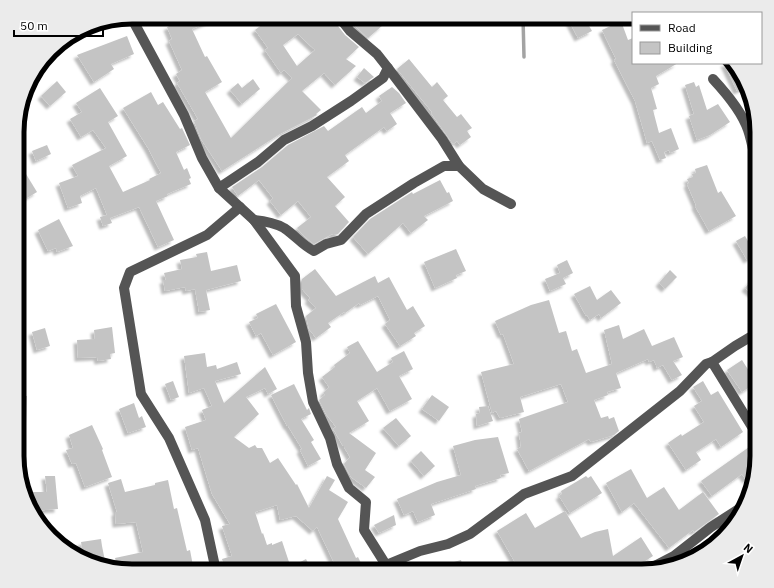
<svg xmlns="http://www.w3.org/2000/svg" width="774" height="588" font-family="'IBM Plex Sans',sans-serif">
  <defs>
    <filter id="shadow"><feDropShadow dx="-3.5" dy="3.5" stdDeviation="1" flood-color="#0004"/></filter>
  </defs>
  <rect width="100%" height="100%" fill="#fff"/>
  <g fill="none" stroke-linecap="round" stroke-linejoin="round">
    <polyline stroke="#a3a3a3" stroke-width="3.5" points="523,17 524,57"/>
  </g>
  <g fill="#c4c4c4" fill-rule="evenodd" filter="url(#shadow)">
    <path d="M 190,17 L 220,17 L 192,29 L 205,57 L 207,56 L 222,82 L 205,92 L 231,138 L 292,78 L 284,70 L 281,73 L 265,50 L 268,48 L 255,30 L 272,17 L 333,17 L 334,21 L 345,35 L 359,47 L 346,59 L 356,66 L 335,85 L 324,73 L 302,91 L 321,110 L 316,114 L 317,115 L 280,134 L 222,171 L 201,139 L 194,121 L 198,119 L 177,83 L 180,81 L 176,74 L 182,70 L 169,41 L 172,39 L 167,27 ZM 298,34 L 315,50 L 297,66 L 283,45 Z"/>
    <polygon points="347,17 376,17 383,25 368,38 355,26"/>
    <polygon points="567,17 584,17 592,31 578,38"/>
    <polygon points="621,21 628,40 633,38 633,63 678,63 656,76 659,84 651,88 657,109 653,110 659,133 671,128 679,149 670,153 669,150 664,152 666,158 660,160 652,141 647,143 635,101 614,60 616,59 602,30"/>
    <polygon points="127,36 134,54 111,64 114,69 94,82 77,55"/>
    <polygon points="409,59 432,87 437,82 448,96 443,100 457,117 461,114 472,128 467,131 471,137 460,145 457,141 453,144 431,113 432,112 397,69"/>
    <polygon points="724,63 731,63 745,81 746,87 737,91"/>
    <polygon points="364,68 374,77 365,83 357,77"/>
    <polygon points="253,79 260,89 242,104 230,90 238,83 242,88"/>
    <polygon points="57,81 66,92 50,106 41,96"/>
    <polygon points="694,82 696,87 699,85 707,110 718,104 730,122 710,135 697,140 689,116 694,114 685,85"/>
    <polygon points="392,87 399,93 406,103 390,113 397,124 387,131 384,127 345,155 349,161 327,177 345,197 335,206 349,222 338,234 333,235 332,234 314,244 310,241 303,235 297,228 311,217 298,201 281,215 270,201 273,198 259,180 238,196 232,187 262,167 288,145 324,126 328,131 362,107 366,113 382,101 379,96"/>
    <polygon points="100,88 118,116 108,122 127,156 109,166 123,192 150,180 149,179 161,173 148,148 123,108 151,92 158,105 163,102 180,129 182,128 190,145 176,152 184,170 187,168 191,178 189,179 191,184 167,194 168,196 156,201 174,240 158,247 139,207 110,218 112,223 103,226 100,217 107,215 96,188 80,196 82,203 68,208 59,183 78,176 72,165 106,148 93,130 81,137 70,119 82,112 76,103"/>
    <polygon points="47,145 51,154 36,161 32,151"/>
    <polygon points="707,165 718,193 721,191 736,216 709,231 695,206 696,205 687,184 689,183 687,179 693,177 692,174 696,173 695,169"/>
    <polygon points="26,174 37,192 22,201 18,194 18,179"/>
    <polygon points="440,180 447,193 449,192 453,201 424,216 428,220 411,233 403,223 368,254 353,237 370,219 412,192 413,194"/>
    <polygon points="59,219 73,246 57,252 56,248 48,251 38,230"/>
    <polygon points="745,236 756,255 747,260 736,241"/>
    <polygon points="456,249 466,271 456,275 457,278 435,288 424,262"/>
    <polygon points="207,252 211,271 237,265 241,281 206,290 210,310 199,312 195,289 186,291 185,287 165,291 163,280 166,280 164,273 182,269 180,260 197,257 196,254"/>
    <polygon points="567,260 573,273 563,278 566,284 550,291 545,279 560,273 557,265"/>
    <polygon points="315,269 336,296 375,276 378,283 389,277 407,310 413,306 425,326 414,333 416,336 400,346 385,324 390,320 378,296 360,305 359,303 345,313 344,312 328,323 331,327 316,338 309,329 306,316 316,308 308,300 310,298 302,289 302,279"/>
    <polygon points="670,270 677,277 665,289 659,283"/>
    <polygon points="757,274 757,298 745,288"/>
    <polygon points="590,286 597,300 611,290 621,303 601,318 599,314 590,320 587,315 586,316 574,294"/>
    <polygon points="549,300 559,333 566,331 572,351 577,349 586,373 612,364 604,330 619,325 623,339 644,329 652,346 674,337 683,357 673,361 682,375 672,380 663,365 657,368 654,360 649,362 648,359 616,373 621,388 607,392 608,395 594,400 601,418 608,416 609,419 614,417 619,431 614,435 591,442 589,439 529,471 517,449 521,447 519,433 522,432 519,419 568,402 561,384 520,397 524,412 500,418 496,411 492,413 481,372 514,364 503,334 501,335 495,321 531,305"/>
    <polygon points="276,304 296,342 273,355 261,333 256,336 249,322 258,318 256,314"/>
    <polygon points="112,327 115,353 110,354 111,359 98,361 97,357 78,358 77,340 95,339 94,330"/>
    <polygon points="45,328 50,346 37,350 32,332"/>
    <polygon points="358,341 377,372 393,362 391,358 404,351 413,369 399,376 412,399 390,411 377,388 357,401 369,421 349,433 376,453 365,470 375,477 366,488 351,477 344,464 350,457 344,447 344,446 343,446 335,432 333,429 336,427 326,414 319,400 325,395 323,393 329,387 322,377 335,367 334,365 350,353 347,347"/>
    <polygon points="205,353 207,367 216,365 217,369 237,362 241,374 215,381 224,403 265,367 277,389 268,394 265,388 246,397 259,414 234,437 249,448 255,445 257,448 262,448 270,463 278,458 296,485 297,484 309,508 327,476 335,480 329,490 348,502 338,519 356,558 358,557 365,571 338,571 317,527 313,531 296,516 280,520 277,505 255,512 262,534 263,533 267,545 272,543 272,545 282,541 290,565 273,571 226,571 222,559 232,556 222,526 230,524 212,494 198,448 192,450 185,427 206,420 202,410 212,406 204,388 189,393 184,356"/>
    <polygon points="742,360 749,371 757,366 757,382 742,392 727,370"/>
    <polygon points="173,381 179,397 171,400 165,384"/>
    <polygon points="703,381 711,395 718,391 743,432 721,447 716,439 696,452 701,460 686,470 668,443 681,434 682,436 704,422 694,406 702,401 693,387"/>
    <polygon points="294,384 307,410 309,408 311,414 301,419 314,440 311,442 321,459 308,466 300,450 302,449 288,426 287,426 271,395"/>
    <polygon points="17,395 27,396 26,425 17,425"/>
    <polygon points="432,395 449,407 439,421 422,409"/>
    <polygon points="134,403 139,418 142,416 146,427 128,433 119,409"/>
    <polygon points="488,406 493,421 477,426 476,414 480,413 479,407"/>
    <polygon points="396,418 411,436 399,446 383,428"/>
    <polygon points="92,425 103,449 102,450 112,477 85,487 76,463 72,464 66,450 73,448 69,435"/>
    <polygon points="498,437 509,473 500,475 501,478 475,486 476,489 431,504 435,515 418,522 413,511 404,515 397,499 437,482 461,475 453,446 475,440"/>
    <polygon points="757,443 757,464 754,475 746,480 742,474 712,496 701,481 752,445"/>
    <polygon points="421,451 435,466 424,476 411,461"/>
    <polygon points="631,469 647,498 664,487 679,510 703,492 719,514 694,532 693,530 669,548 634,503 622,512 606,483"/>
    <polygon points="45,476 55,476 58,509 32,511 30,508 29,492 47,492"/>
    <polygon points="586,476 588,478 591,476 602,493 570,513 559,496 562,494 561,491"/>
    <polygon points="121,479 125,492 155,485 155,483 168,480 174,509 177,508 187,551 190,550 194,571 125,571 118,569 115,558 143,552 136,522 116,524 115,512 117,512 108,483"/>
    <polygon points="565,511 581,538 595,532 608,529 613,556 641,537 653,556 642,563 641,561 621,571 520,571 497,531 526,513 535,528"/>
    <polygon points="394,515 396,525 379,533 374,525"/>
    <polygon points="101,539 102,546 106,566 96,564 95,559 85,561 84,560 81,542"/>
    <polygon points="306,559 312,571 283,571"/>
    <polygon points="461,560 464,571 434,571 433,568"/>
  </g>
  <g fill="none" stroke-linecap="round" stroke-linejoin="round">
    <g stroke="#555" stroke-width="10">
      <polyline points="131,17 184,115 202,158 219,188 254,220 295,276 296,306 306,342 308,373 313,402 330,438 337,464 349,488 366,502 364,530 386,565 382,571"/>
      <polyline points="339,17 350,31 377,54 388,68 442,139 459,166"/>
      <path d="M 713,79 C 726,93 742,112 748,130 C 752,142 754,155 757,167"/>
      <polyline points="219,188 258,162 284,140 312,126 351,101 383,78 388,68"/>
      <path d="M 254,220 C 264,221 275,223 284,228 C 296,236 302,245 314,251 L 326,244 L 341,240 L 366,214 L 414,183 L 444,166 L 459,166 L 483,189 L 511,204"/>
      <polyline points="712,362 757,435"/>
      <polyline points="386,565 420,551 448,544 470,534 524,494 572,476 680,391 706,364 712,362 735,346 757,333"/>
      <polyline points="649,569 674,556 711,527 745,505"/>
      <polyline points="216,571 205,520 169,438 141,394 124,288 130,272 207,235 240,207"/>
    </g>
  </g>
  <path d="M0 0H774V588H0ZM132 24H642A108 108 0 0 1 750 132V456A108 108 0 0 1 642 564H132A108 108 0 0 1 24 456V132A108 108 0 0 1 132 24Z" fill="#ebebeb" fill-rule="evenodd"/>
  <path fill="none" stroke="#000" stroke-width="5" d="M132 24H642A108 108 0 0 1 750 132V456A108 108 0 0 1 642 564H132A108 108 0 0 1 24 456V132A108 108 0 0 1 132 24Z"/>
  <rect x="632" y="12" width="130" height="52" fill="#ffffff" stroke="#999999"/>
  <rect x="640" y="25" width="20" height="6" fill="#555555" stroke="#999999"/>
  <text x="668" y="32" font-size="12" fill="#000000">Road</text>
  <rect x="640" y="42" width="20" height="12" fill="#c4c4c4" stroke="#999999"/>
  <text x="668" y="52" font-size="12" fill="#000000">Building</text>
  <g transform="translate(742 556) rotate(40)" stroke="#ffffff" stroke-width="3" paint-order="stroke">
  <path d="M0-3L7 15L0 10L-7 15Z" fill="#000000"/>
  <text y="-6" font-size="11" font-weight="bold" text-anchor="middle" fill="#000000">N</text>
  </g>
  <path d="M14 30v6h89v-6" fill="none" stroke="#000000" stroke-width="2"/>
  <text x="20" y="30" font-size="12" fill="#000000" stroke="#ffffff" stroke-width="3" paint-order="stroke">50 m</text>
</svg>
